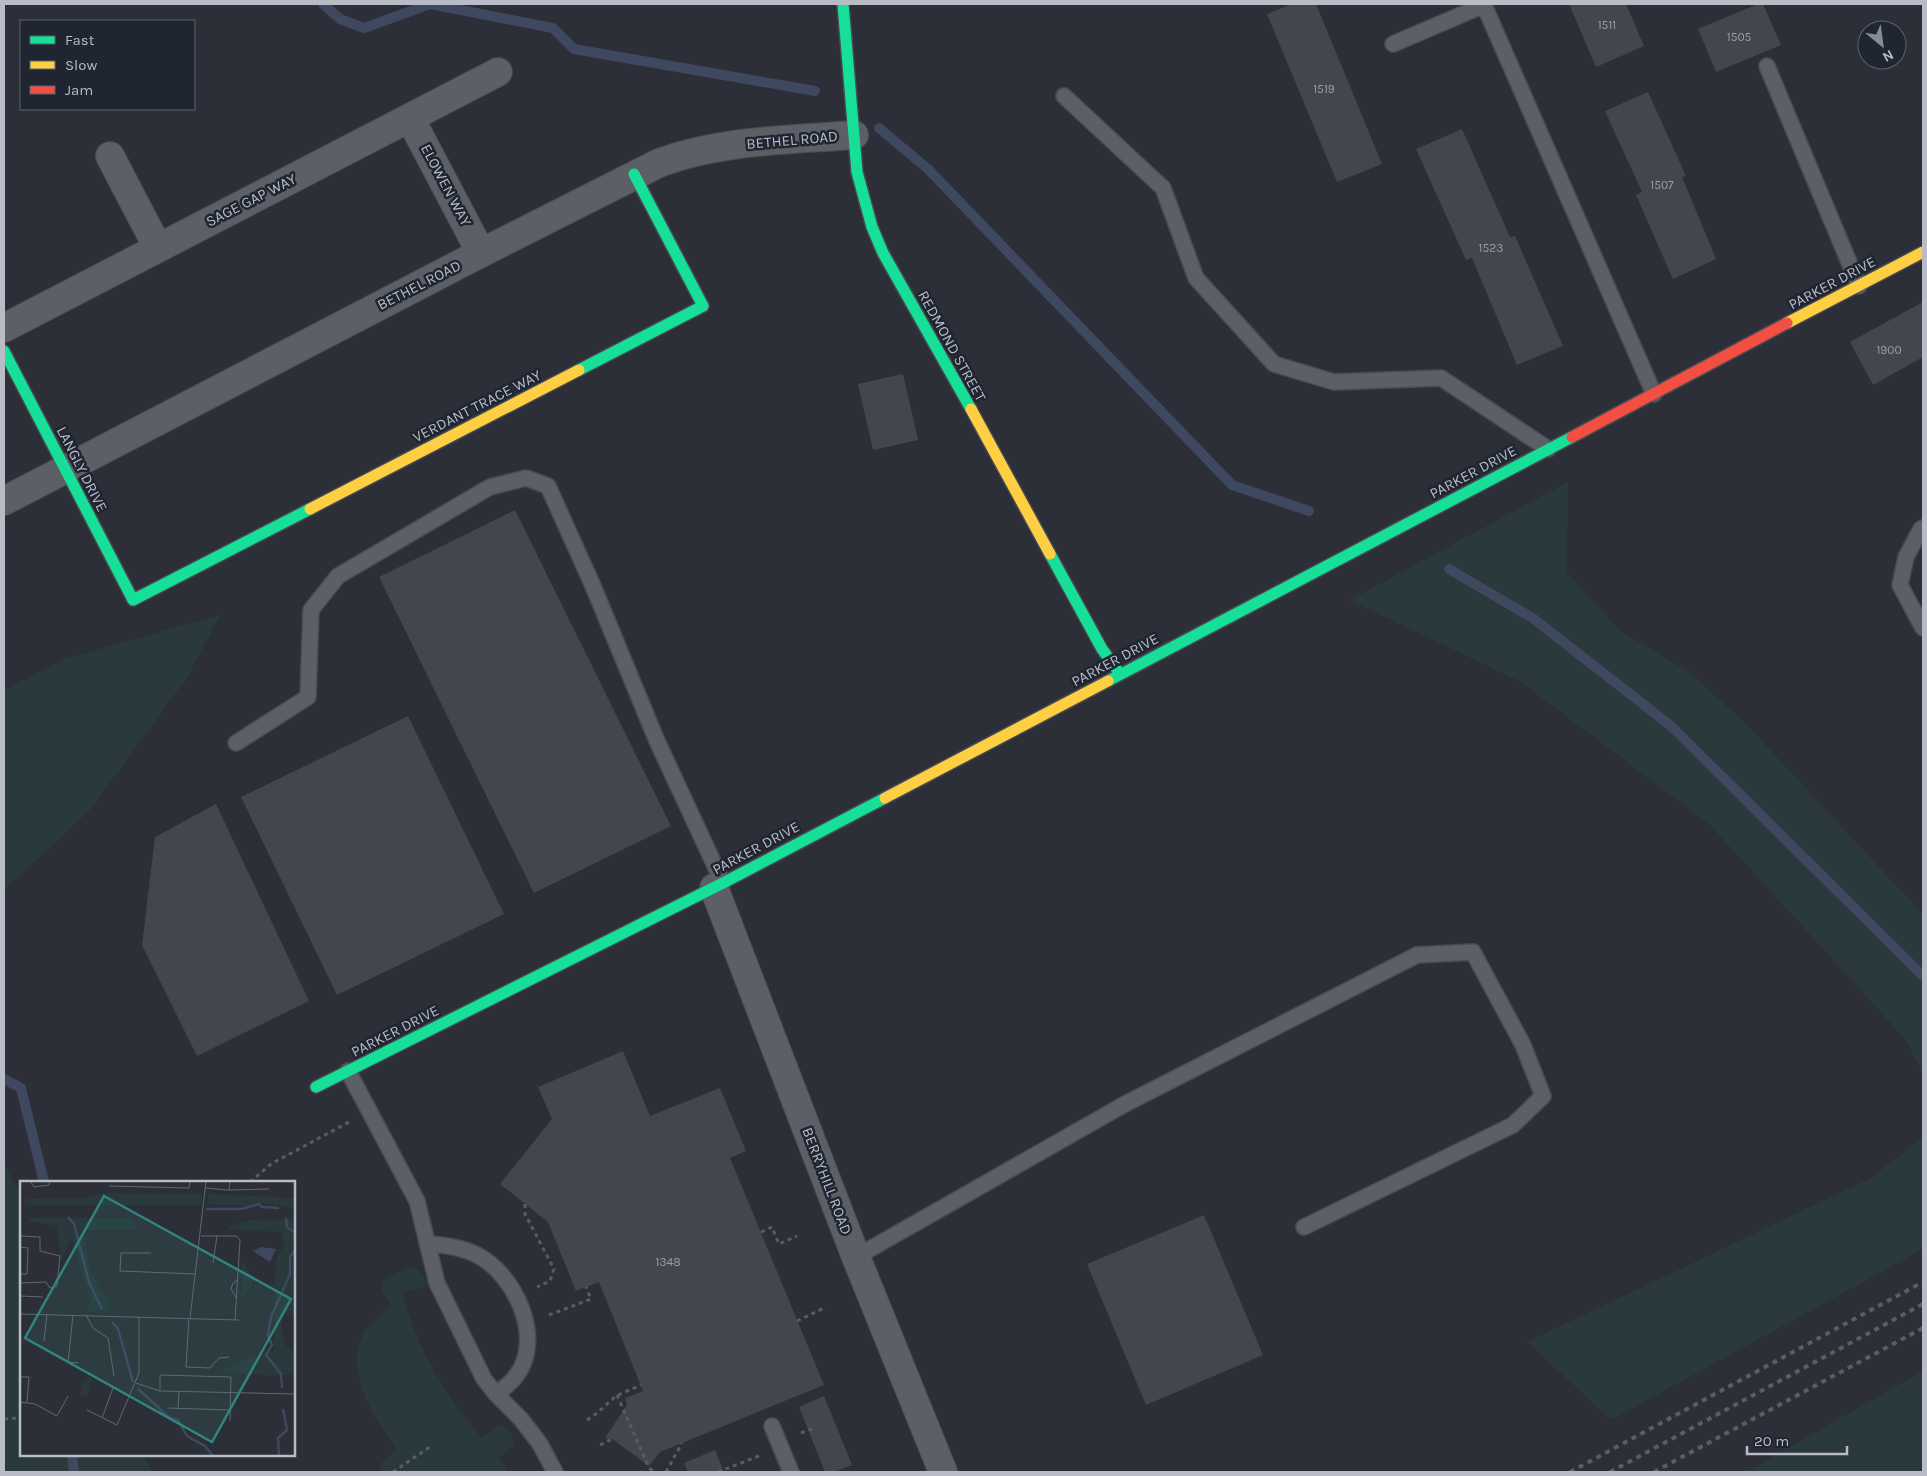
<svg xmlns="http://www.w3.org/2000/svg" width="1927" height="1476" font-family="Karla,sans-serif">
  <rect width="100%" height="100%" fill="#2c2f37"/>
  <g fill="#2a393c">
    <polygon points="1568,482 1567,573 1622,632 1689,672 1746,724 1923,914 1923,1075 1907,1041 1710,825 1521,682 1350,600"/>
    <polygon points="220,615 188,676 89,811 4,890 4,690 67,658"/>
    <polygon points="1923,1137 1923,1249 1611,1420 1527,1342 1871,1178"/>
    <polygon points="4,1163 21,1195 21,1455 143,1455 153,1472 4,1472"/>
    <path d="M 411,1266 C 418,1268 426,1277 425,1285 L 419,1289 L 402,1293 C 417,1348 445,1395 482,1438 L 499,1425 L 503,1426 C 509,1432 517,1437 513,1447 L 499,1457 L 509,1472 L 381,1472 L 380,1464 L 397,1450 C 375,1418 342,1372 364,1333 C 370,1323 382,1314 390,1305 L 381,1288 L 383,1280 Z"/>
    <polygon points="1923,1371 1923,1472 1746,1472"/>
  </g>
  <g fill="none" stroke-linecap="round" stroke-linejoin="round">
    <g stroke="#3e485e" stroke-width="10">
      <polyline points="323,4 340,19 364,28 430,4 553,28 574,49 815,91"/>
      <polyline points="879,128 928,169 1232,485 1309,511"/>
      <polyline points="1449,569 1534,619 1671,726 1923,976"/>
      <polyline points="4,1079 21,1088 44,1182"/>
      <polyline points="72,1455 74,1472"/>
    </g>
  </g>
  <g fill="#43464c">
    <polygon points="1292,4 1316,4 1382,164 1337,182 1267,14"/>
    <polygon points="1569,4 1626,4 1644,46 1596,67"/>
    <polygon points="1758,4 1763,4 1781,45 1716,72 1698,29"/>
    <polygon points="1648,92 1686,176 1682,177 1716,259 1673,279 1636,195 1642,192 1605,111"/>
    <polygon points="1462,129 1510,237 1515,236 1563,346 1517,365 1472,258 1466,260 1416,149"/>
    <polygon points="1923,302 1923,357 1873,385 1850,342"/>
    <polygon points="903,374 918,440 873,450 858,384"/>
    <polygon points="515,510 671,826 534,893 379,577"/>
    <polygon points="408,716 504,914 337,995 241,797"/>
    <polygon points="216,804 309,1001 197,1056 142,945 155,837"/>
    <polygon points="623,1051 650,1116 720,1088 746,1151 730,1158 824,1385 660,1452 649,1466 612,1439 605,1438 627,1405 625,1398 643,1391 599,1282 576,1291 548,1222 500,1184 552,1119 538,1087"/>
    <polygon points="1204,1215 1263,1355 1146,1405 1087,1264"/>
    <polygon points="824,1396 852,1465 833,1472 825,1472 799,1407"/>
    <polygon points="715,1450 724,1472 688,1472 684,1463"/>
  </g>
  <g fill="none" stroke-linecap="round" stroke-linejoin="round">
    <defs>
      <g id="lane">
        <polyline points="1393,44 1484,5 1654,394"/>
        <polyline points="1767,66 1859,286"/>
        <polyline points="1064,96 1163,188 1196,278 1274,364 1334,382 1441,378 1548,449"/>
        <polyline points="1923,528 1921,529 1906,557 1900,585 1923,628"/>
        <polyline points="236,743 308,697 311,610 338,576 490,487 526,478 548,486 593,586 657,741 723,883"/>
        <polyline points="348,1071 417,1201 437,1283 484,1379 496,1394 521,1419 540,1444 555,1472"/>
        <path d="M 428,1244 C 445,1245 462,1247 477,1255 C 515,1274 545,1339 516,1376 C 511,1383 503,1389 496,1394"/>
        <polyline points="856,1257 1125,1104 1417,955 1473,952 1523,1045 1543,1096 1513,1125 1304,1227"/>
        <polyline points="772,1426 791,1472"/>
      </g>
      <g id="street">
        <polyline points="410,118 481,253"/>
        <polyline points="110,156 158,248"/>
        <polyline points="4,328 498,72"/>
        <path d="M 4,501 L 481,253 L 659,163 C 721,140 789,140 854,135"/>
        <polyline points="714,888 856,1257 943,1472"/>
      </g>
      <g id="fast">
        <polyline points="843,4 857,172 872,227 883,253 971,409"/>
        <polyline points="4,351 133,600 310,509"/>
        <polyline points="579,370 703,306 634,174"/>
        <polyline points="1050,554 1102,649 1120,674"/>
        <polyline points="1108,681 1572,437"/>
        <polyline points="316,1087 723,883 885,798"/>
      </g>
      <g id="slow">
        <polyline points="1787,323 1923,252"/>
        <polyline points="971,409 1050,554"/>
        <polyline points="310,509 579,370"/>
        <polyline points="885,798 1108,681"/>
      </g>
      <polyline id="jam" points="1572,437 1787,323"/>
    </defs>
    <use href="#lane" stroke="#484b50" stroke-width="18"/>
    <use href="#street" stroke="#484b50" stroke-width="30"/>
    <use href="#fast" stroke="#474a51" stroke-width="14"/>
    <use href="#slow" stroke="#474a51" stroke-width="14"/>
    <use href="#jam" stroke="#474a51" stroke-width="14"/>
    <g stroke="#595d62" stroke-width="3" stroke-dasharray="4 4" stroke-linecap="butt">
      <polyline points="250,1182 271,1164 349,1122"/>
      <polyline points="525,1204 525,1214 554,1269 550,1281 537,1287"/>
      <polyline points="761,1232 772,1227 779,1244 797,1236"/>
      <polyline points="549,1315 591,1299 586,1287"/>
      <polyline points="797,1321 826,1307"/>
      <polyline points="617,1395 649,1468 655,1472"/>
      <polyline points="4,1419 21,1418"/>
      <polyline points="587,1420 597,1413 616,1396 641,1385"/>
      <polyline points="801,1433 816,1427"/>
      <polyline points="600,1445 612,1439"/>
      <polyline points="393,1472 431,1446"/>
      <polyline points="666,1472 682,1443"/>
      <polyline points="718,1472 759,1456"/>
    </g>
    <use href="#lane" stroke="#5c5f65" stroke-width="15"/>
    <use href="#street" stroke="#5c5f65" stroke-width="28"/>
    <use href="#fast" stroke="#16e098" stroke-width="11"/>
    <use href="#slow" stroke="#ffcf43" stroke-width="11"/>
    <use href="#jam" stroke="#f24e42" stroke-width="11"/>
    <g stroke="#5a5d62" stroke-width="4" stroke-dasharray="5 5" stroke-linecap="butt">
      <polyline points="1570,1472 1923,1282"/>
      <polyline points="1610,1472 1923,1304"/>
      <polyline points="1654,1472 1923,1328"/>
    </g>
  </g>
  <g text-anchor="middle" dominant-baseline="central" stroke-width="5" stroke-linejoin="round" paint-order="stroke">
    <g font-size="12" fill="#9a9ea8">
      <text x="1607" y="25">1511</text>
      <text x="1739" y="37">1505</text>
      <text x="1324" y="89">1519</text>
      <text x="1662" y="185">1507</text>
      <text x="1491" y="248">1523</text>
      <text x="1889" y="350">1900</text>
      <text x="668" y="1262">1348</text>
    </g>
    <g font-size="15" fill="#b7bcc7" stroke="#202631">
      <text transform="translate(792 140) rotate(-5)">BETHEL ROAD</text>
      <text transform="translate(446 185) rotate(62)">ELOWEN WAY</text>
      <text transform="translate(251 200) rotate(-27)">SAGE GAP WAY</text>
      <text transform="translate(1832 283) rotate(-28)">PARKER DRIVE</text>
      <text transform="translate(419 285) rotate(-27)">BETHEL ROAD</text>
      <text transform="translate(952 346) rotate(61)">REDMOND STREET</text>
      <text transform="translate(477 406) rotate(-27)">VERDANT TRACE WAY</text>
      <text transform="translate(82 469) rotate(63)">LANGLY DRIVE</text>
      <text transform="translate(1473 472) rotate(-28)">PARKER DRIVE</text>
      <text transform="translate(1115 660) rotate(-28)">PARKER DRIVE</text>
      <text transform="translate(756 848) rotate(-28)">PARKER DRIVE</text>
      <text transform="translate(395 1031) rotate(-27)">PARKER DRIVE</text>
      <text transform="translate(827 1181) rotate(69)">BERRYHILL ROAD</text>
    </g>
  </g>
  <g transform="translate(20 1181)">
    <rect width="275" height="275" fill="#2c2f37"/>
    <path d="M 82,12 L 179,13 L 182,13 L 181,24 L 5,24 L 5,18 L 68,17 ZM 188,13 L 275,17 L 275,27 L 240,22 L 226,25 L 187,23 ZM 9,37 L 112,37 L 116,49 L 64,49 L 70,89 L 93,130 L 66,130 L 71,121 L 52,57 L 41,80 L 37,45 L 10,40 ZM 275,38 L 275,131 L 262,135 L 262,150 L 265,163 L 275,175 L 275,192 L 251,195 L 203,190 L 226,178 L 254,170 L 255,91 L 256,79 L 265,62 L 261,51 L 209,48 L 209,45 L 228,39 ZM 221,78 L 234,98 L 230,110 L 223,116 L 219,115 L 223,110 ZM 66,196 L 72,197 L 67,216 L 60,213 Z" fill="#2a393c"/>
    <path d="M 241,66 L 256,68 L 250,81 L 233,70 Z" fill="#3e485e"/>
    <path fill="none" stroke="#3e485e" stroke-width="2.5" d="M 186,28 L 221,28 L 239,23 L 242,26 L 259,27M 48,36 L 54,43 L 69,101 L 82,128M 266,37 L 267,46 L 275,52M 92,141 L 98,148 L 113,201M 262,207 L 261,193 L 246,174 L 252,164 L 248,154 L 251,136 L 270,93 L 270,76 L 275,69M 118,208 L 150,237 L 158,239 L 167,255 L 185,265 L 193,275M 259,275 L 258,257 L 267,249 L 263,228"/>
    <path fill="none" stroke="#646771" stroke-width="1" d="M 10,0 L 14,6 L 29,4 L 30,0M 89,5 L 169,7 L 170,0M 185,7 L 209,9 L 210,0M 209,9 L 249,8M 0,55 L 20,56 L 20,70 L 40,75 L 37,105 L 30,107 L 26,101 L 0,102M 181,55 L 216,55 L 220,59 L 215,139M 0,66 L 8,67 L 7,93 L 0,93M 131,72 L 101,72 L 100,90 L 176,93M 193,82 L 197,55M 0,115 L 23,116M 217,118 L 211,108 L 213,102 L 218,99M 0,133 L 219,139M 53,134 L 48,181 L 59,182M 66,134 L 73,147 L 88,157 L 94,195M 169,137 L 166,186 L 190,187 L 199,177 L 209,176M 170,137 L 186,0M 24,160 L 27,133M 0,196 L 9,196 L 7,221M 116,202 L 140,210 L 275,213M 140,210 L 140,194 L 211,196 L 210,240M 0,221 L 15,223 L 37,235 L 48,215M 147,227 L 210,229M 158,227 L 159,211M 67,229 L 97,244 L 119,192 L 119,136M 82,237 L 93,207"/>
    <path fill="#318480" fill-opacity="0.15" stroke="#318480" stroke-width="2.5" d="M 84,15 L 271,118 L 192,261 L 5,157 Z"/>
    <rect width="275" height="275" fill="none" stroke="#b7bcc7" stroke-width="2.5"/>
  </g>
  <rect width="1927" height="1476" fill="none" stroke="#b7bcc7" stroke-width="10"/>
  <rect x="20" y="20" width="175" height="90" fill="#202631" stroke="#5c626d"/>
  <rect x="30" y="36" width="25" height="8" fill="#16e098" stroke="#5c626d"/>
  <text x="65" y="45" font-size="15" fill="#b7bcc7">Fast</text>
  <rect x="30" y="61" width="25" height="8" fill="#ffcf43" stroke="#5c626d"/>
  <text x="65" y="70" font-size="15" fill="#b7bcc7">Slow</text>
  <rect x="30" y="86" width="25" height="8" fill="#f24e42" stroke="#5c626d"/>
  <text x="65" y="95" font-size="15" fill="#b7bcc7">Jam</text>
  <g transform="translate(1882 45) rotate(151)"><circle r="24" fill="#202631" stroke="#5c626d"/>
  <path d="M0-4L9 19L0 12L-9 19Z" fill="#868b95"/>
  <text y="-8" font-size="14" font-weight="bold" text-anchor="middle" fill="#b7bcc7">N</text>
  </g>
  <path d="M1747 1446v8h100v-8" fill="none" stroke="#b7bcc7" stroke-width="2.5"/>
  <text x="1754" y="1446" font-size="15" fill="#b7bcc7" stroke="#202631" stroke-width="4" paint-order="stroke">20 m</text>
</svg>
